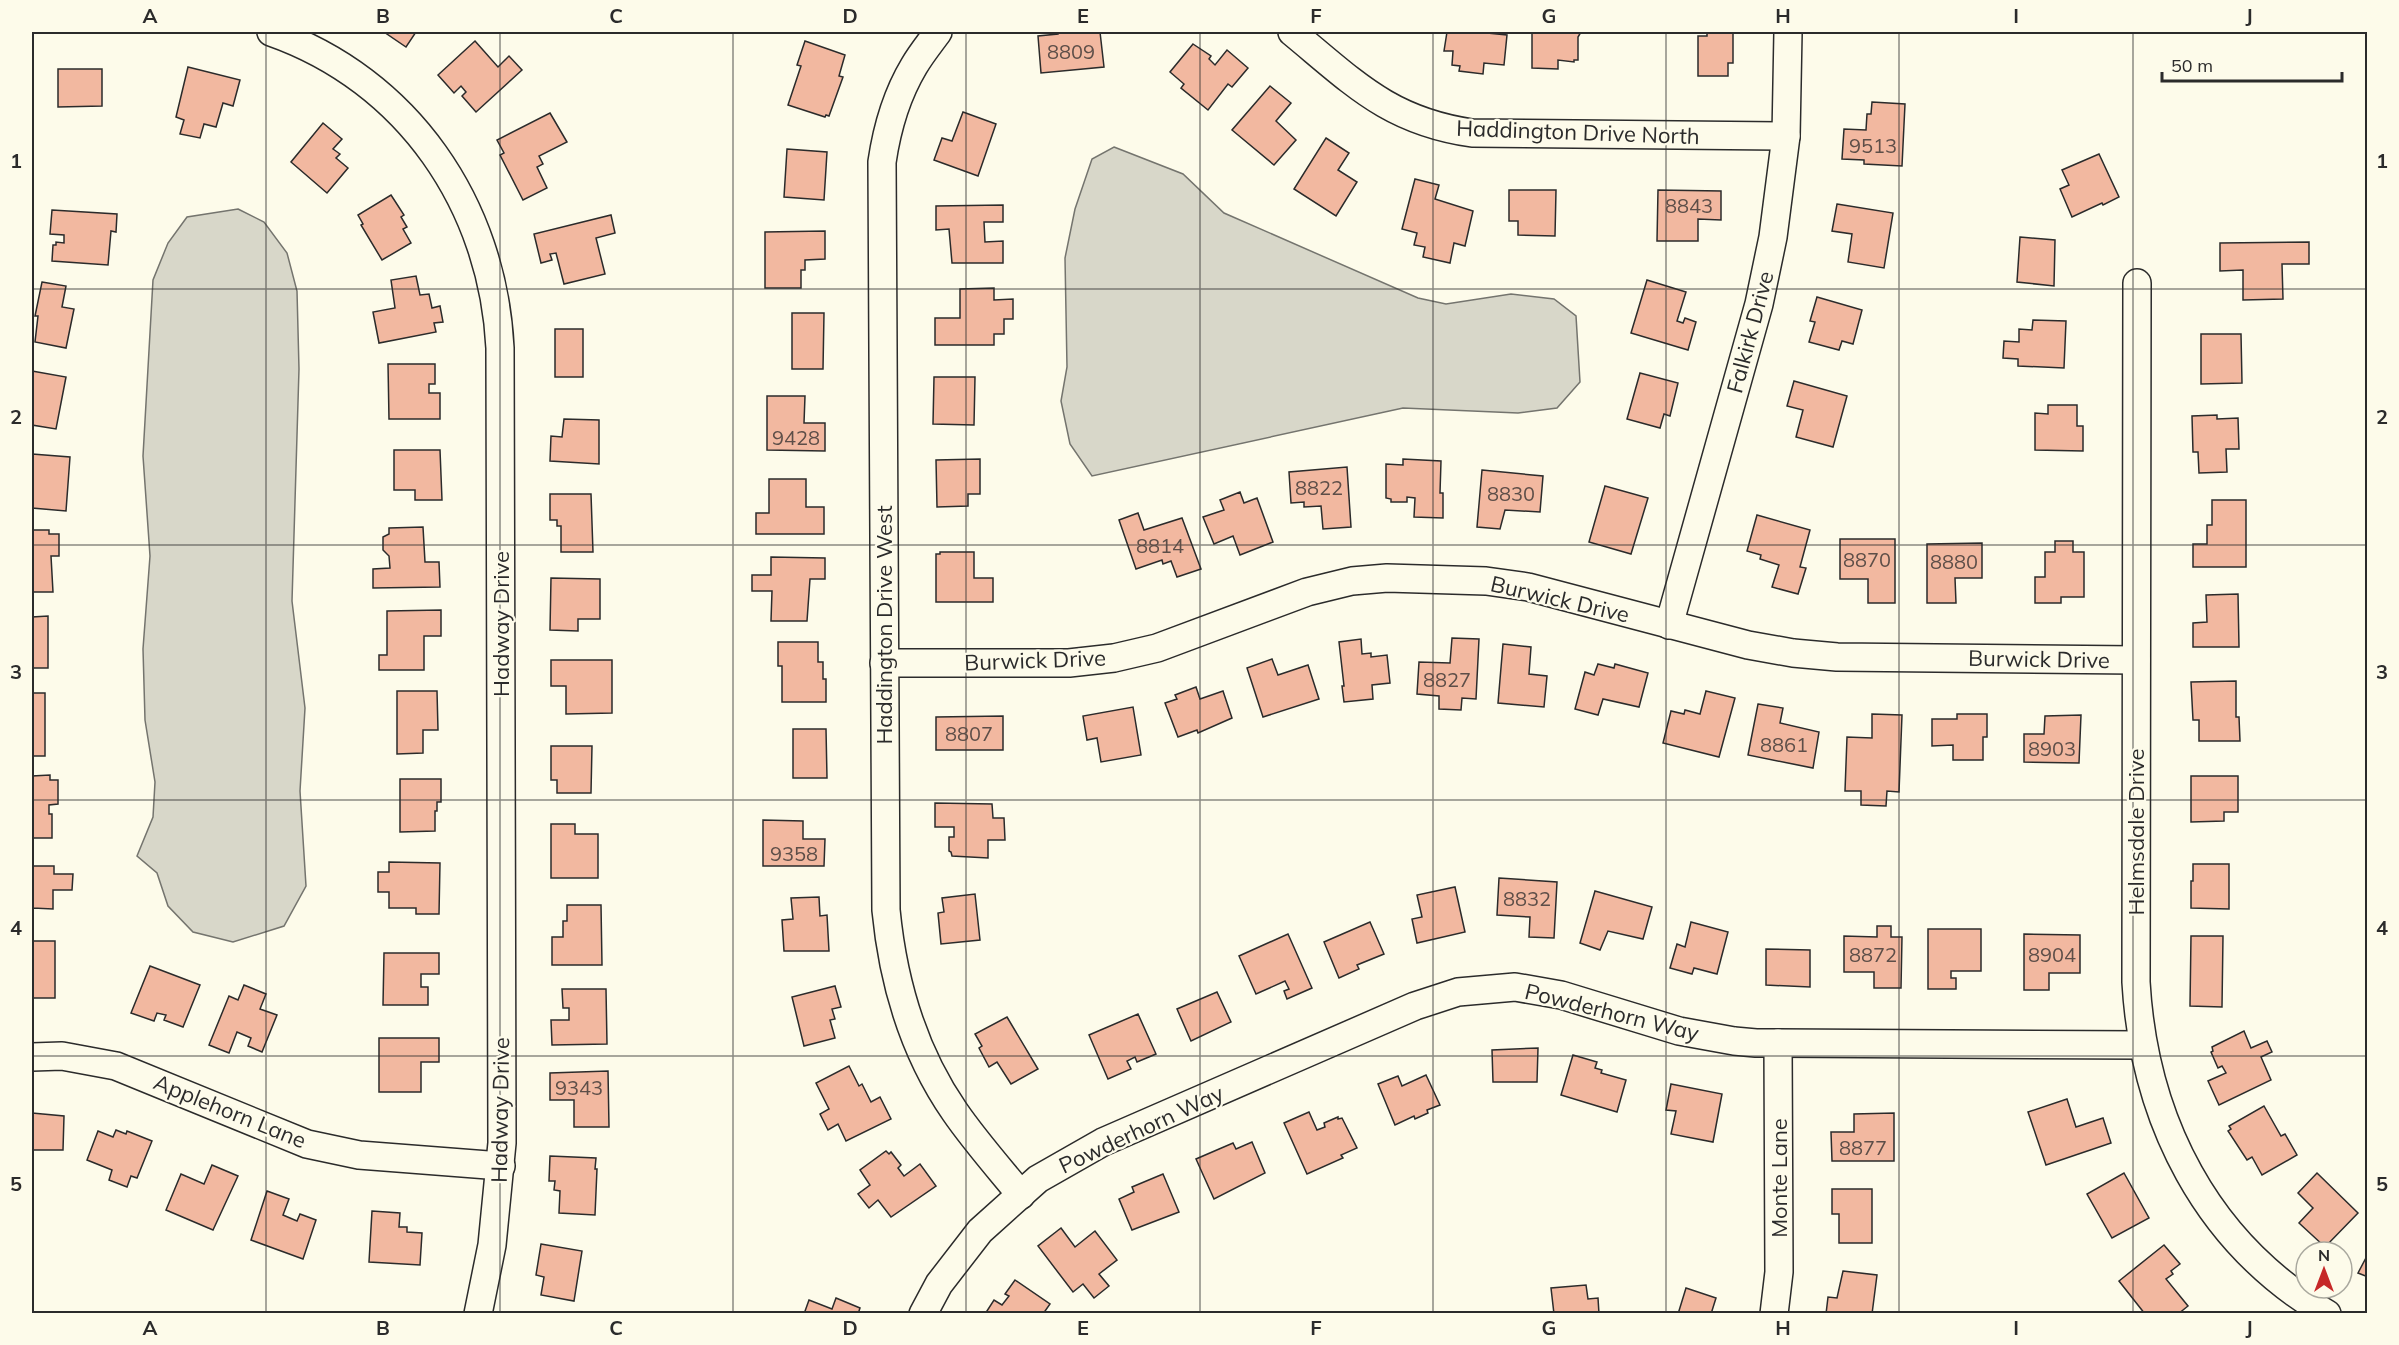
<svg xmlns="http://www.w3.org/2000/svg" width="2399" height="1345" font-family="Mulish,sans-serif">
  <rect width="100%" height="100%" fill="#fdfbea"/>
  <g fill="#d8d7c9" stroke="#74746e" stroke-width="1.5">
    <polygon points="1114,147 1183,174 1224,213 1418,298 1446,304 1511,294 1554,299 1576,316 1580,382 1557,408 1518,413 1403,408 1092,476 1070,444 1061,401 1067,367 1065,258 1075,209 1092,159"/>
    <polygon points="238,209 264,222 287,253 297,291 299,369 292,601 305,708 300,791 306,886 284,926 233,942 193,932 168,906 157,873 137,856 153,817 155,782 145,720 143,649 150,556 143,456 153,280 168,243 187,217"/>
  </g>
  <g fill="#f2b8a0" stroke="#2b2b2b" stroke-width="1.5">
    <polygon points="384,32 416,32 406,47"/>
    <polygon points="1058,32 1100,32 1104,67 1041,73 1038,36 1058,34"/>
    <polygon points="1447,32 1477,32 1507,35 1504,65 1484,63 1483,74 1459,71 1460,66 1452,65 1453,51 1444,51"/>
    <polygon points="1532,32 1581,32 1578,37 1578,60 1574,60 1574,62 1558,60 1558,69 1532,68"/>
    <polygon points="1707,32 1733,32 1733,63 1728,63 1728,76 1698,76 1698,36 1707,36"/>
    <polygon points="475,41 498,67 509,56 522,70 476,112 462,96 466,92 461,86 454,93 438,75"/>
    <polygon points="805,41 845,55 839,76 843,77 829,116 826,115 825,117 788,105 801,66 797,65"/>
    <polygon points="1193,44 1211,56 1209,59 1215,65 1227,50 1248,68 1232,87 1228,84 1208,110 1181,88 1184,84 1170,72"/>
    <polygon points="188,67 240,80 233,106 223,103 216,127 204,124 200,138 180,134 184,120 176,117"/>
    <polygon points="58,69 102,69 102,106 58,107"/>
    <polygon points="1270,86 1291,103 1276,121 1296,140 1274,165 1232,130"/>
    <polygon points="1872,102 1905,104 1902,166 1864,164 1864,160 1842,159 1844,129 1866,130 1867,114 1871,114"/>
    <polygon points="963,112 996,124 978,176 934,160 942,138 952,141"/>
    <polygon points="550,113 567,142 539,156 543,164 537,167 547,188 523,200 500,155 504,153 497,140"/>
    <polygon points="323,123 342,139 333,149 340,154 336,158 348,168 327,193 291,162"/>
    <polygon points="1326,138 1349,153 1338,170 1357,182 1336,216 1294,189"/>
    <polygon points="787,149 827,152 824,200 784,197"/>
    <polygon points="2099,154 2119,197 2103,205 2102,203 2072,217 2060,189 2069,185 2062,170"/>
    <polygon points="1415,179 1439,185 1435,199 1473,211 1465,246 1454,243 1450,263 1423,257 1425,247 1414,245 1417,233 1402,229"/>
    <polygon points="1509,190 1556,190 1555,236 1518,235 1518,221 1509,221"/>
    <polygon points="1658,190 1721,191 1721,220 1698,219 1698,241 1657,241"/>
    <polygon points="391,195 404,215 401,217 407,227 403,229 411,243 382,260 361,225 363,224 358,215"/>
    <polygon points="1837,204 1893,213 1884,268 1848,262 1852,234 1832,231"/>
    <polygon points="1003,205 1003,222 984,222 985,242 1003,241 1003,263 952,263 949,229 936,230 936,206"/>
    <polygon points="52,210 117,214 116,232 111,231 108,265 52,261 53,245 56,245 56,242 64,243 64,235 50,234"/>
    <polygon points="611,215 615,233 596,238 605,274 564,284 556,253 550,254 552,260 541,263 534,234"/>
    <polygon points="825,231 825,259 805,260 805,270 801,270 801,288 765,288 765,232"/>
    <polygon points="2020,237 2055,240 2054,286 2017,282"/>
    <polygon points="2309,242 2309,264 2282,264 2283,299 2243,300 2243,270 2220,271 2220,243"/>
    <polygon points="416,276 420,295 429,294 432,308 440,306 443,322 434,323 436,332 379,343 373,312 395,308 391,280"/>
    <polygon points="1647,280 1686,292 1677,321 1683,323 1685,318 1696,322 1688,350 1631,333"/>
    <polygon points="42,282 66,286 62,307 74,309 66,348 35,342 38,316 35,316"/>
    <polygon points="994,288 994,300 1013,299 1013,319 1004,319 1004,334 994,334 994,345 935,345 935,318 960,318 960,289"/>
    <polygon points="1817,297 1862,310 1853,344 1842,341 1839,350 1809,342 1815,322 1810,321"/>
    <polygon points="792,313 824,313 823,369 792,369"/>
    <polygon points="2033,320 2066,321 2064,368 2018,366 2018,359 2003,358 2004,341 2019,342 2019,329 2032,330"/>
    <rect x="555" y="329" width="28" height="48"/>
    <polygon points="2201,334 2241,334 2242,383 2201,384"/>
    <polygon points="388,364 435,364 435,384 429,384 429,393 440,393 440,419 389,419"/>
    <polygon points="32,371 66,377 56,429 32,425"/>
    <polygon points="1640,373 1678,383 1670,416 1664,414 1660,428 1627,419"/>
    <polygon points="934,377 975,377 974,425 933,424"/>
    <polygon points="1794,381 1847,396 1833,447 1796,437 1803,410 1787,406"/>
    <polygon points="767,396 805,396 804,423 825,423 825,451 767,450"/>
    <polygon points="2048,405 2077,405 2077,426 2083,426 2083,451 2035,450 2035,413 2048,414"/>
    <polygon points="2217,415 2217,419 2238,418 2239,449 2226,449 2227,472 2199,473 2198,452 2193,452 2192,416"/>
    <polygon points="564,419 599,420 599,464 550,461 551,436 562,437"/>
    <polygon points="394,450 440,450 442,500 415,500 415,490 394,490"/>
    <polygon points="32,454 70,457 66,511 32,508"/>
    <polygon points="980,459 980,494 968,494 968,506 937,507 936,460"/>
    <polygon points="1403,459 1441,461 1440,493 1443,493 1443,518 1414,517 1415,498 1407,497 1407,502 1391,502 1391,499 1386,498 1386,464 1403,465"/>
    <polygon points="1347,467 1351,527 1323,529 1321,506 1304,507 1304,502 1291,503 1289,472"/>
    <polygon points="1482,470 1543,476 1540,512 1505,510 1500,529 1477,527"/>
    <polygon points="769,479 806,479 806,507 824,507 824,534 756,534 756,513 769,513"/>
    <polygon points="1605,486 1648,498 1631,554 1589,542"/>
    <polygon points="1240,492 1244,503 1257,498 1273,542 1240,555 1233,536 1214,544 1203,517 1224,510 1220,500"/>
    <polygon points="550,494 591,494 593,552 561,552 561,526 557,526 557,520 550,520"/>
    <polygon points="2212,500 2246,500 2246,567 2193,567 2193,544 2207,544 2207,525 2212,525"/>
    <polygon points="1138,513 1144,530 1182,518 1201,569 1177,577 1171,561 1163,564 1162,560 1136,569 1119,520"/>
    <polygon points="1757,515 1810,530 1800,567 1806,568 1798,594 1772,587 1779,565 1760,559 1761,555 1747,551"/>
    <polygon points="423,527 425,562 439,562 440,587 373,588 373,569 390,568 389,556 383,550 383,537 389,534 389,528"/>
    <polygon points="32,530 49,530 49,534 59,534 59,556 51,556 53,592 32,592"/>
    <polygon points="1840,539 1895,539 1895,603 1868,603 1868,579 1840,579"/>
    <polygon points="2055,541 2073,541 2073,552 2084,552 2084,597 2061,597 2061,603 2035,603 2035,577 2045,577 2045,552 2055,552"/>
    <polygon points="1982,543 1982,578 1955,578 1956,603 1927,603 1927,544"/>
    <polygon points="940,552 974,552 974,578 993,578 993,602 936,602 936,554 940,554"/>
    <polygon points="771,557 825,558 825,579 810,579 807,621 771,621 772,591 752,591 752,575 771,575"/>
    <polygon points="551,578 600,579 600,619 578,619 578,631 550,630"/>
    <polygon points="2238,594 2239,647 2193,647 2193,623 2207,622 2206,595"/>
    <polygon points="441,610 441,636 424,636 424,670 379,670 379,655 387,655 387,611"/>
    <polygon points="48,616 48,668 32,668 32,617"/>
    <polygon points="1452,638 1479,639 1476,699 1462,698 1461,710 1439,709 1439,696 1417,694 1419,662 1450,663"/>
    <polygon points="1361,639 1362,654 1371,653 1371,657 1387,655 1390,683 1372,685 1373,699 1344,702 1342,686 1344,686 1339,642"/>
    <polygon points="778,642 818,642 818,662 823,662 823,679 826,679 826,702 782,702 782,666 778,666"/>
    <polygon points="1503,644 1531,647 1529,674 1547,676 1544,707 1498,703"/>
    <polygon points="1272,659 1278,675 1308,665 1319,699 1263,717 1247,668"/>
    <polygon points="551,660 612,660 612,713 566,714 566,686 551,686"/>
    <polygon points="1598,664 1614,668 1615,664 1648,673 1639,707 1603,699 1598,715 1575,709 1585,672 1594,675"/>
    <polygon points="2236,681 2236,717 2239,717 2240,741 2199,741 2199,720 2193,720 2191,682"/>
    <polygon points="1196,687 1200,699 1223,691 1232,718 1198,733 1197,730 1178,737 1165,703 1177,699 1175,695"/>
    <polygon points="397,691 437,691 438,730 423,730 423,753 397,754"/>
    <polygon points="1706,691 1735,698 1719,757 1663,743 1671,711 1684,714 1685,710 1700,714"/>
    <rect x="32" y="693" width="13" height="63"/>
    <polygon points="1758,704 1783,708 1780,723 1819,732 1813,768 1748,755"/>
    <polygon points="1133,707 1141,755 1101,762 1097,738 1087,740 1083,716"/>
    <polygon points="1872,714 1902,715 1899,792 1887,791 1886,806 1861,805 1861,791 1845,791 1847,737 1872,738"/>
    <polygon points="1957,714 1987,714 1987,737 1983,737 1983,760 1953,760 1953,745 1932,746 1932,719 1957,719"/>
    <polygon points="2081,715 2079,763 2024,762 2024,734 2044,734 2045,716"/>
    <polygon points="1003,716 1003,750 936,750 936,717"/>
    <polygon points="793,729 826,729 827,778 793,778"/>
    <polygon points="551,746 592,746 591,793 557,793 557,780 551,780"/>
    <polygon points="50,775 50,780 58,780 58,804 49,805 49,814 52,814 52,838 32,838 32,776"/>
    <polygon points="2191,776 2238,776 2238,812 2224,812 2224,821 2191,822"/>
    <polygon points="400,779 441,779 441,802 437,802 437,811 435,811 435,831 400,832"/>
    <polygon points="935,803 992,804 993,818 1004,818 1005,840 988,840 988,858 952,856 951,852 949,851 949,837 954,837 954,827 935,827"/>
    <polygon points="763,820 803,821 803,839 825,839 824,866 763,866"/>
    <polygon points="551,824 575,824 575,834 598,834 598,878 551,878"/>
    <polygon points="389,862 440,863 439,914 416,914 416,908 389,908 389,892 378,892 378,872 389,872"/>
    <polygon points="2193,864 2229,864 2229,909 2191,908 2191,881 2193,881"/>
    <polygon points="32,866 54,866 54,874 73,874 72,890 53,890 53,909 33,908 33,920"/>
    <polygon points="1499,878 1557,882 1554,938 1529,937 1530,917 1497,915"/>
    <polygon points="1455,887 1465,932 1417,943 1412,919 1422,917 1417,895"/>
    <polygon points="1595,891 1652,907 1643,939 1608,931 1600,950 1580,943"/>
    <polygon points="975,894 980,940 941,944 938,913 944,912 942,898"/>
    <polygon points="819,897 820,916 827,915 829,951 784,951 782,920 793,919 791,898"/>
    <polygon points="567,905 601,905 602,965 552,965 552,937 563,937 563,921 567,921"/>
    <polygon points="1370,922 1384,954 1357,965 1359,969 1339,978 1324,942"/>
    <polygon points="1691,922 1728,932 1717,974 1694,968 1692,974 1670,968 1677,944 1685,947"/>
    <polygon points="1877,926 1891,926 1891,937 1902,937 1901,988 1874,988 1874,972 1844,972 1844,936 1877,937"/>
    <polygon points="1928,929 1981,929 1981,971 1951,971 1951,978 1956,978 1956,989 1928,989"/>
    <polygon points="1288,934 1312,988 1287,999 1284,991 1289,989 1285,981 1256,994 1239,956"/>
    <polygon points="2024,934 2080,935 2080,973 2049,973 2049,990 2024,990"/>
    <polygon points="2191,936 2223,936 2222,1007 2190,1006"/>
    <rect x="32" y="941" width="23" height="57"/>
    <polygon points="1766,949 1810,950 1810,987 1766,985"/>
    <polygon points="384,953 439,953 439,974 421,974 421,987 428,987 428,1005 383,1005"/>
    <polygon points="150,966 200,985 183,1027 164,1020 166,1015 157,1013 154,1021 131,1013"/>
    <polygon points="244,985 266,994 260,1009 277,1015 262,1052 248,1046 251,1038 237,1032 229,1053 209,1045 229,996 238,1000"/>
    <polygon points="835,986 841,1007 832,1009 835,1019 830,1020 835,1038 804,1046 792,997"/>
    <polygon points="562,989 606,989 607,1044 552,1045 551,1020 569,1020 569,1008 563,1008"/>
    <polygon points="1217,992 1231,1022 1191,1041 1177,1009"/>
    <polygon points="1138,1014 1156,1054 1137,1062 1135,1057 1127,1061 1131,1069 1108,1079 1089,1035"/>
    <polygon points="1007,1017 1038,1069 1011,1084 997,1062 989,1067 979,1048 982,1046 975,1034"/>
    <polygon points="2244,1031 2251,1048 2267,1041 2272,1052 2261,1057 2271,1080 2219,1105 2208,1081 2226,1073 2222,1066 2218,1068 2211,1052 2213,1051 2212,1047"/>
    <polygon points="379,1038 439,1038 439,1062 421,1062 421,1092 379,1092"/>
    <polygon points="1538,1048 1537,1082 1493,1082 1492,1050"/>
    <polygon points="1573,1055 1597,1062 1595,1068 1602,1070 1601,1073 1626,1080 1617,1112 1561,1095"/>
    <polygon points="849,1066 859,1086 862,1084 871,1102 880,1097 891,1119 846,1141 838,1124 828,1130 820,1114 829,1109 816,1083"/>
    <polygon points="608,1071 609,1127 574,1127 574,1100 550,1100 550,1073"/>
    <polygon points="1426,1075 1440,1105 1427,1110 1428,1113 1415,1119 1414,1116 1395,1125 1378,1084 1398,1076 1402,1086"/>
    <polygon points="1671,1084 1722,1094 1713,1142 1671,1134 1676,1111 1666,1110"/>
    <polygon points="2067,1099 2076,1127 2103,1118 2111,1143 2046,1165 2028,1112"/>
    <polygon points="2264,1106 2281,1136 2285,1134 2297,1155 2262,1175 2252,1157 2247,1160 2228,1131 2231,1129 2229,1126"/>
    <polygon points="1309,1112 1317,1130 1325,1127 1324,1123 1338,1117 1338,1119 1342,1118 1357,1148 1341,1155 1343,1158 1307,1174 1284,1123"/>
    <polygon points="32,1113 64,1116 63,1150 32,1150"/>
    <polygon points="1894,1113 1894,1161 1832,1161 1831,1132 1854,1132 1854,1114"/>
    <polygon points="116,1130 126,1134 127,1131 152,1141 137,1178 131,1176 127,1187 109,1180 112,1170 87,1160 98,1131 113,1137"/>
    <polygon points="1252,1142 1265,1173 1214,1199 1196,1159 1233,1143 1236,1149"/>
    <polygon points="886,1151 889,1154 891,1152 901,1165 898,1168 904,1176 920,1164 936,1186 891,1217 878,1200 869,1208 858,1194 870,1185 860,1170"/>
    <polygon points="550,1156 596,1158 595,1169 597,1169 595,1215 559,1213 560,1191 554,1190 555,1181 549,1181"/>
    <polygon points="212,1165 238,1176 213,1230 166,1210 181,1174 204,1184"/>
    <polygon points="2124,1173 2149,1218 2112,1238 2087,1194"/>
    <polygon points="2317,1173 2358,1213 2325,1247 2299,1223 2313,1208 2298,1193"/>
    <polygon points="1163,1174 1179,1212 1132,1230 1119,1199 1134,1192 1132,1187"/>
    <polygon points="1832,1189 1872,1189 1872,1243 1839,1243 1839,1214 1832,1214"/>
    <polygon points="267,1191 289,1199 283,1215 297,1221 300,1214 316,1220 303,1259 251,1240"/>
    <polygon points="372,1211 400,1213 399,1227 407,1227 407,1232 422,1233 420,1265 369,1262"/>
    <polygon points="1061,1228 1075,1247 1095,1231 1117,1260 1099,1274 1109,1286 1094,1298 1083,1284 1073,1292 1038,1246"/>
    <polygon points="541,1244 582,1251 574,1301 541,1295 544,1277 536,1275"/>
    <polygon points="2164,1245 2180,1264 2171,1271 2173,1274 2166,1279 2188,1306 2178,1314 2145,1314 2119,1281"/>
    <polygon points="2368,1254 2368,1277 2358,1273"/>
    <polygon points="1843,1271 1877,1275 1872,1314 1826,1314 1828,1297 1837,1298"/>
    <polygon points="1015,1280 1050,1304 1043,1314 985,1314 994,1300 1002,1305 1009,1296 1005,1294"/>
    <polygon points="1586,1285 1588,1299 1598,1298 1599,1314 1554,1314 1551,1288"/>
    <polygon points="1686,1288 1716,1298 1711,1314 1678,1314"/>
    <polygon points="836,1298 860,1308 858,1314 804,1314 809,1300 832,1309"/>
  </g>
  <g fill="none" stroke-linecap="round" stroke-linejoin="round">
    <defs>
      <g id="minor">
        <path d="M 271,32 C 408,80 493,205 500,348 L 502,1143 L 492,1245 L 478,1314"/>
        <path d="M 938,32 C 930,43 921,54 914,66 C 896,96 887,128 882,162 L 886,910 C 893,982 914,1053 955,1112 C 975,1141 999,1168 1021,1195"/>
        <path d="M 1292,32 C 1354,83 1389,121 1472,133 L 1786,136"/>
        <path d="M 2137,283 L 2136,982 C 2144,1120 2206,1243 2327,1314"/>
        <polyline points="1669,625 1759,304 1773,237 1786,136 1788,32"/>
        <polyline points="884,663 1069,663 1114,658 1157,648 1307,592 1352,581 1387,578 1486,581 1528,587 1748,645 1793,653 1837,657 2136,660"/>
        <polyline points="32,1057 62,1056 116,1066 307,1144 359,1155 501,1166"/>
        <polyline points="923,1314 939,1284 980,1231 1038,1179 1103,1142 1415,1006 1458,992 1515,987 1561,995 1679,1031 1734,1041 1756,1043 2142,1045"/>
        <polyline points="1774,1314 1779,1272 1778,1043"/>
      </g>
    </defs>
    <use href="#minor" stroke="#2b2b2b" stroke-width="30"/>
    <use href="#minor" stroke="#fdfbea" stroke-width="27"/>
  </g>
  <path fill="none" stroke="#2b2b2b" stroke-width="1.5" stroke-opacity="0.55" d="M 266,32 L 266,1314M 500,32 L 500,1314M 733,32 L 733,1314M 966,32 L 966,1314M 1200,32 L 1200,1314M 1433,32 L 1433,1314M 1666,32 L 1666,1314M 1899,32 L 1899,1314M 2133,32 L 2133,1314M 32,289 L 2368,289M 32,545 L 2368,545M 32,800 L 2368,800M 32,1056 L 2368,1056"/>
  <g text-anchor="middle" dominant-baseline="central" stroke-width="4.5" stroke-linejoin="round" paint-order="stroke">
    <g font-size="20" fill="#5d4e48">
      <text x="1071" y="51">8809</text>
      <text x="1873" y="145">9513</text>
      <text x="1689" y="205">8843</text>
      <text x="796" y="437">9428</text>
      <text x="1319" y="487">8822</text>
      <text x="1511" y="493">8830</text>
      <text x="1160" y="545">8814</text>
      <text x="1867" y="559">8870</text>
      <text x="1954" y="561">8880</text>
      <text x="1447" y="679">8827</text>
      <text x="969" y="733">8807</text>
      <text x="1784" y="744">8861</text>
      <text x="2052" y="748">8903</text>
      <text x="794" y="853">9358</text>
      <text x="1527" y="898">8832</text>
      <text x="1873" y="954">8872</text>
      <text x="2052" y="954">8904</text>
      <text x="579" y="1087">9343</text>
      <text x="1863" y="1147">8877</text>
    </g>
    <g font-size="22" fill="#2b2b2b" stroke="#fdfbea">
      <text transform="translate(1578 132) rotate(2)">Haddington Drive North</text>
      <text transform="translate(1750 332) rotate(-75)">Falkirk Drive</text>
      <text transform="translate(1560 599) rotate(13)">Burwick Drive</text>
      <text transform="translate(501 624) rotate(-90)">Hadway Drive</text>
      <text transform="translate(884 625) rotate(-90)">Haddington Drive West</text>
      <text transform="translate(2039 659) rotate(1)">Burwick Drive</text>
      <text transform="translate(1035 660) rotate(-2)">Burwick Drive</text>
      <text transform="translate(2136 832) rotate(-90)">Helmsdale Drive</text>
      <text transform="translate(1612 1012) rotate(14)">Powderhorn Way</text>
      <text transform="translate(500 1110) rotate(-89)">Hadway Drive</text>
      <text transform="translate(230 1111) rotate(22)">Applehorn Lane</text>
      <text transform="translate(1141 1129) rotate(-25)">Powderhorn Way</text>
      <text transform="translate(1779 1178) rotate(-90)">Monte Lane</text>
    </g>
  </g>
  <rect width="2399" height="1345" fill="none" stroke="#fdfbea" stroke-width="66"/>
  <g transform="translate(2324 1270)"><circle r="28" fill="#fdfbea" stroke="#a9a89e" stroke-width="1.5"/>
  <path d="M0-4.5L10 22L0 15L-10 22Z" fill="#c62828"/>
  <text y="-9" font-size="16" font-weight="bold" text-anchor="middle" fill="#2b2b2b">N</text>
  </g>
  <path d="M2162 72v9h180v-9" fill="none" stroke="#2b2b2b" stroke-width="3"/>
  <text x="2171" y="72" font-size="18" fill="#2b2b2b" stroke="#fdfbea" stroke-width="4.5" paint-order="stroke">50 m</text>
  <rect x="33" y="33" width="2333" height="1279" fill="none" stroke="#2b2b2b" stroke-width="2"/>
  <g font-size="20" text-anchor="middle" font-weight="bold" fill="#2b2b2b">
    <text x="150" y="23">A</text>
    <text x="383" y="23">B</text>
    <text x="616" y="23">C</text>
    <text x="850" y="23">D</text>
    <text x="1083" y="23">E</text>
    <text x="1316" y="23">F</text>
    <text x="1549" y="23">G</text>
    <text x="1783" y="23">H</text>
    <text x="2016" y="23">I</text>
    <text x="2249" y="23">J</text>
    <text x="16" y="168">1</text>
    <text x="2382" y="168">1</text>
    <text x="16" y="424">2</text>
    <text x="2382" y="424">2</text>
    <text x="16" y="679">3</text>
    <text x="2382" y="679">3</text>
    <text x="16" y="935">4</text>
    <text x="2382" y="935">4</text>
    <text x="16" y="1191">5</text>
    <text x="2382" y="1191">5</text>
    <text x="150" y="1335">A</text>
    <text x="383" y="1335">B</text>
    <text x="616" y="1335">C</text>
    <text x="850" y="1335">D</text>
    <text x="1083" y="1335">E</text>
    <text x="1316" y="1335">F</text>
    <text x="1549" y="1335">G</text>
    <text x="1783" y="1335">H</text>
    <text x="2016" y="1335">I</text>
    <text x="2249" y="1335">J</text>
  </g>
</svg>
